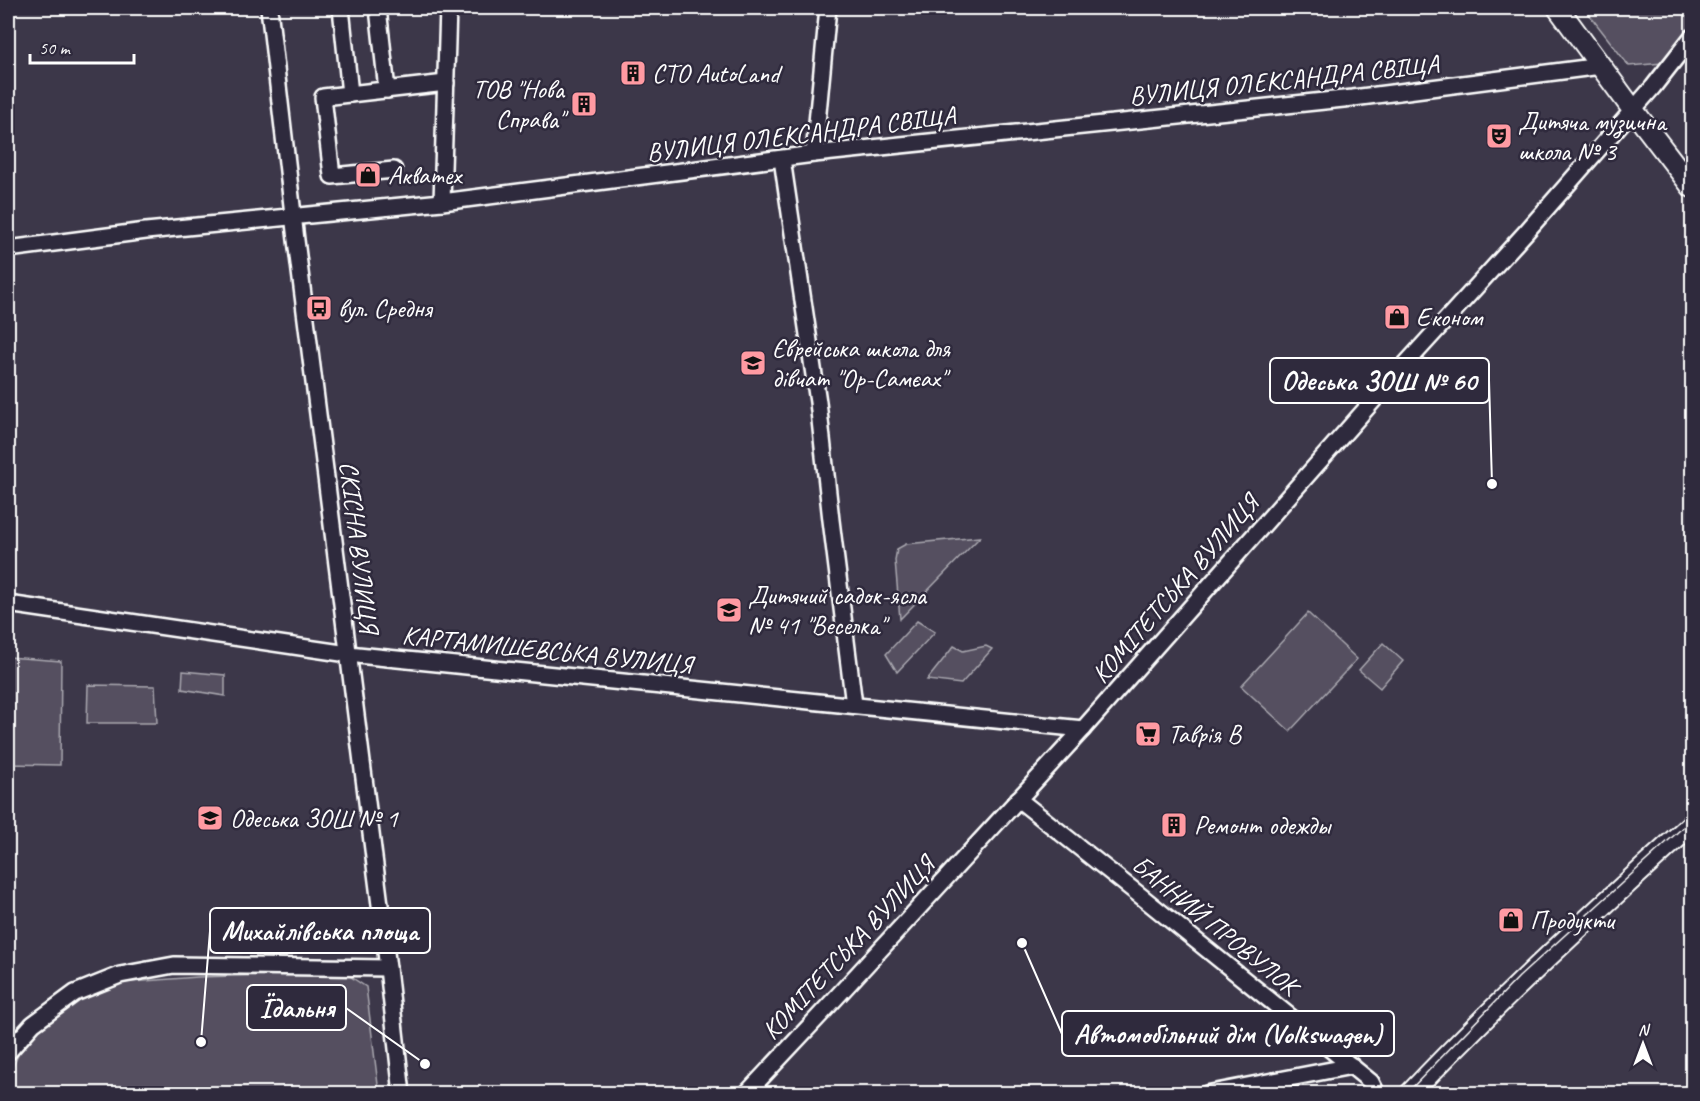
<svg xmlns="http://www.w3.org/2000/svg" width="1700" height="1101" font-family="Caveat,sans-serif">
  <rect width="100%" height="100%" fill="#3c3749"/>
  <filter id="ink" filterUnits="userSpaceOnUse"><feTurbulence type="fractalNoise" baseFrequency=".0167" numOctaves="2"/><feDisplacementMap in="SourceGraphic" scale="12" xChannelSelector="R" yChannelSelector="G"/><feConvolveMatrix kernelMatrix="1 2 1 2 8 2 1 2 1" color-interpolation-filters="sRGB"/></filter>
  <g filter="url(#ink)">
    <g fill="#555060" stroke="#aaa8b0" stroke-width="1.5">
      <polygon points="1584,8 1692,8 1692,25 1663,63 1629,66"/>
      <polygon points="980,537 900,619 895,560 897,549 906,544"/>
      <polygon points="1308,613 1357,659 1290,731 1241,686"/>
      <polygon points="917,621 935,632 897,672 886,654"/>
      <polygon points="1383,643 1403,661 1380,688 1359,670"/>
      <polygon points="954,646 963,651 986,646 992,649 961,684 927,680"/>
      <polygon points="8,657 61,661 60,765 8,764"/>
      <polygon points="183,671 225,675 225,696 182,689"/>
      <polygon points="88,685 155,686 157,723 87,723"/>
      <polygon points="345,973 366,987 379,1093 8,1094 8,1078 19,1053 50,1014 104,984 198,977"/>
    </g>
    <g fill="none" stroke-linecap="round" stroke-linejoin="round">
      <defs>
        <g id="minor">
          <polyline points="269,8 296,240 388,968 402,1094"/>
          <polyline points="341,8 350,94"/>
          <polyline points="378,8 387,90"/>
          <polyline points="814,154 828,8"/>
          <polyline points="782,159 818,402 831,520 854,705"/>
          <polyline points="394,170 332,176 323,97 446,83"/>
          <polyline points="442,202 448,8"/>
          <polyline points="8,249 146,231 442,202 814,154 1353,98 1601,66"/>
          <polyline points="8,604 348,654 1083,729"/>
          <polyline points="1018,799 1142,897 1371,1082 1377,1094"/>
          <polyline points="8,1052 33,1024 75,993 120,975 174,965 388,968"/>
          <polyline points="746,1094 821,1014 1083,729 1402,368 1526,232 1653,87 1692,37"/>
          <polyline points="1206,1094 1352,1066"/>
        </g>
        <g id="major">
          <polyline points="1558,8 1633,110 1692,187"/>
          <path d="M 1410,1094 C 1500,999 1596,911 1692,824"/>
        </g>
      </defs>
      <use href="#minor" stroke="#fff" stroke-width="20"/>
      <use href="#major" stroke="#fff" stroke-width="24"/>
      <use href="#minor" stroke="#2f2a3d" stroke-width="15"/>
      <use href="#major" stroke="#2f2a3d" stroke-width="20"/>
      <polyline stroke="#fff" stroke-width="1.5" points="1406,1094 1519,977 1692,819"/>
    </g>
  </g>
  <defs>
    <symbol id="building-square" viewBox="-11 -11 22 22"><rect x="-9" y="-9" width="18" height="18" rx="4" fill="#ff9aa2" stroke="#2f2a3d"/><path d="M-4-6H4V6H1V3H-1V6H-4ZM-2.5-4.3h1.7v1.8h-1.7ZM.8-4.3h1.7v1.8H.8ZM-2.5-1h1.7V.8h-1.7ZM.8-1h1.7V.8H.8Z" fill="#111"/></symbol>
    <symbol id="theatre-square" viewBox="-11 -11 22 22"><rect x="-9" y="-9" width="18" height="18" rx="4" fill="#ff9aa2" stroke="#2f2a3d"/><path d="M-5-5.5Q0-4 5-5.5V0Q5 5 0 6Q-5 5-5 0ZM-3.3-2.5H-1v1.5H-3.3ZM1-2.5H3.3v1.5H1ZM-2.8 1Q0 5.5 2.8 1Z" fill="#111"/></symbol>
    <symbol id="shop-square" viewBox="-11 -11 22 22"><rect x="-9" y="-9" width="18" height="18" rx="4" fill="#ff9aa2" stroke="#2f2a3d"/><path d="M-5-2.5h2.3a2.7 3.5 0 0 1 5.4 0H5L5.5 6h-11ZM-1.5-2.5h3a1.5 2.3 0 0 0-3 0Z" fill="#111"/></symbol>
    <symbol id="bus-square" viewBox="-11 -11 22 22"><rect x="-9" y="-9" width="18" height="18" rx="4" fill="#ff9aa2" stroke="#2f2a3d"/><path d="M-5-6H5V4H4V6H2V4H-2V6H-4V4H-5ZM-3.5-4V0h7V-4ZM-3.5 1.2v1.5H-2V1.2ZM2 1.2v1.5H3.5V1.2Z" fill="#111"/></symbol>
    <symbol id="school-square" viewBox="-11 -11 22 22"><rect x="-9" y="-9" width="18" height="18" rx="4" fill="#ff9aa2" stroke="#2f2a3d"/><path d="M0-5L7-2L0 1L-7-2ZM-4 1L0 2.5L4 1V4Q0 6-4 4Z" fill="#111"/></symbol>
    <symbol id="supermarket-square" viewBox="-11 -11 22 22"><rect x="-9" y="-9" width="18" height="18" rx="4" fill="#ff9aa2" stroke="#2f2a3d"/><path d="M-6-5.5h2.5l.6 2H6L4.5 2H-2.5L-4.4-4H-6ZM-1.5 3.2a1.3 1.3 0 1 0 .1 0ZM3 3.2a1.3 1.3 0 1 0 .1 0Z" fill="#111"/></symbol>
  </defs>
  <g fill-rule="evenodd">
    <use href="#building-square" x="618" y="58" width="30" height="30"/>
    <use href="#building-square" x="569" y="89" width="30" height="30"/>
    <use href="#theatre-square" x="1484" y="121" width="30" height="30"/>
    <use href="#shop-square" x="353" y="160" width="30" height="30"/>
    <use href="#bus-square" x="304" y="293" width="30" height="30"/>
    <use href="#shop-square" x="1382" y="302" width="30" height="30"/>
    <use href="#school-square" x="738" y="348" width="30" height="30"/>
    <use href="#school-square" x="714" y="595" width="30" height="30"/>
    <use href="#supermarket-square" x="1133" y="719" width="30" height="30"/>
    <use href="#school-square" x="195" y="803" width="30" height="30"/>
    <use href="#building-square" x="1159" y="810" width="30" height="30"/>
    <use href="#shop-square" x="1496" y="905" width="30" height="30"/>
  </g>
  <g text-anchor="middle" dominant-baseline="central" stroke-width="5" stroke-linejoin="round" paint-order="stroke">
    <g font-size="26" fill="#fff" stroke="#2f2a3d" text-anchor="start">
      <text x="652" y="73">СТО AutoLand</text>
      <text x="564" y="89" text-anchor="end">ТОВ "Нова<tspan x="564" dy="30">Справа"</tspan></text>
      <text x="1518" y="121">Дитяча музична<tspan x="1518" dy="30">школа № 3</tspan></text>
      <text x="388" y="175">Акватех</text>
      <text x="338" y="308">вул. Средня</text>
      <text x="1416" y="317">Економ</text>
      <text x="772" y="348">Єврейська школа для<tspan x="772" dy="30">дівчат "Ор-Самєах"</tspan></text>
      <text x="748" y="595">Дитячий садок-ясла<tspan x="748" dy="30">№ 41 "Веселка"</tspan></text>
      <text x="1168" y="734">Таврія В</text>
      <text x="230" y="818">Одеська ЗОШ № 1</text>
      <text x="1194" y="825">Ремонт одежды</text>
      <text x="1530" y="920">Продукти</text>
    </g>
    <g font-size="26" fill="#fff" stroke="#2f2a3d">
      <text transform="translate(1284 80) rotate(-6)">ВУЛИЦЯ ОЛЕКСАНДРА СВІЩА</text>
      <text transform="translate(801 134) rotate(-7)">ВУЛИЦЯ ОЛЕКСАНДРА СВІЩА</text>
      <text transform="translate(359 547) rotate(83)">CКІСНА ВУЛИЦЯ</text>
      <text transform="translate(1175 589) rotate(-49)">КОМІТЕТСЬКА ВУЛИЦЯ</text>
      <text transform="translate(547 650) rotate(6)">КАРТАМИШЕВСЬКА ВУЛИЦЯ</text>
      <text transform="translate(1215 925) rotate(39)">БАННИЙ ПРОВУЛОК</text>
      <text transform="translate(848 948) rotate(-47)">КОМІТЕТСЬКА ВУЛИЦЯ</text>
    </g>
  </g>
  <path fill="none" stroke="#fff" stroke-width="2" d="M1492 484L1489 380M201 1042L210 931M425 1064L346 1008M1022 943L1062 1034"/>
  <g fill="#fff" stroke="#2f2a3d" stroke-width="2">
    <circle cx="1492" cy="484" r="6"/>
    <circle cx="201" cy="1042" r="6"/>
    <circle cx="425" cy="1064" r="6"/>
    <circle cx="1022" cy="943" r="6"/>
  </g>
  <g fill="#2f2a3d" stroke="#fff" stroke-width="2">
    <rect x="1270" y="358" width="219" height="45" rx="6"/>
    <rect x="210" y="908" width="220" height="45" rx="6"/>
    <rect x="247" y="985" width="99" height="45" rx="6"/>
    <rect x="1062" y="1011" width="332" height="45" rx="6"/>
  </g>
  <g font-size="27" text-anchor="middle" font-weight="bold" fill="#fff">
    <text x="1379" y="390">Одеська ЗОШ № 60</text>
    <text x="320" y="940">Михайлівська площа</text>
    <text x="297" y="1017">Їдальня</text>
    <text x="1228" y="1043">Автомобільний дім (Volkswagen)</text>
  </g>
  <rect width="1700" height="1101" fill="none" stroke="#2f2a3d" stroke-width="30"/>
  <rect x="15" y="15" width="1670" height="1071" fill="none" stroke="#fff" stroke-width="2" filter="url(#ink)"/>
  <g transform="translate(1643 1044)" stroke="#2f2a3d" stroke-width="4.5" paint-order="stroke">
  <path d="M0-4.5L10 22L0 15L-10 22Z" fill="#ffffff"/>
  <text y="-9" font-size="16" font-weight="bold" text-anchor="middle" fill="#ffffff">N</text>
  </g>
  <path d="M30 54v9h104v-9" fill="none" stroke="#ffffff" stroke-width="3"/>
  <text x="39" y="54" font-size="18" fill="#ffffff" stroke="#2f2a3d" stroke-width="4.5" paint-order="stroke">50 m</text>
</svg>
